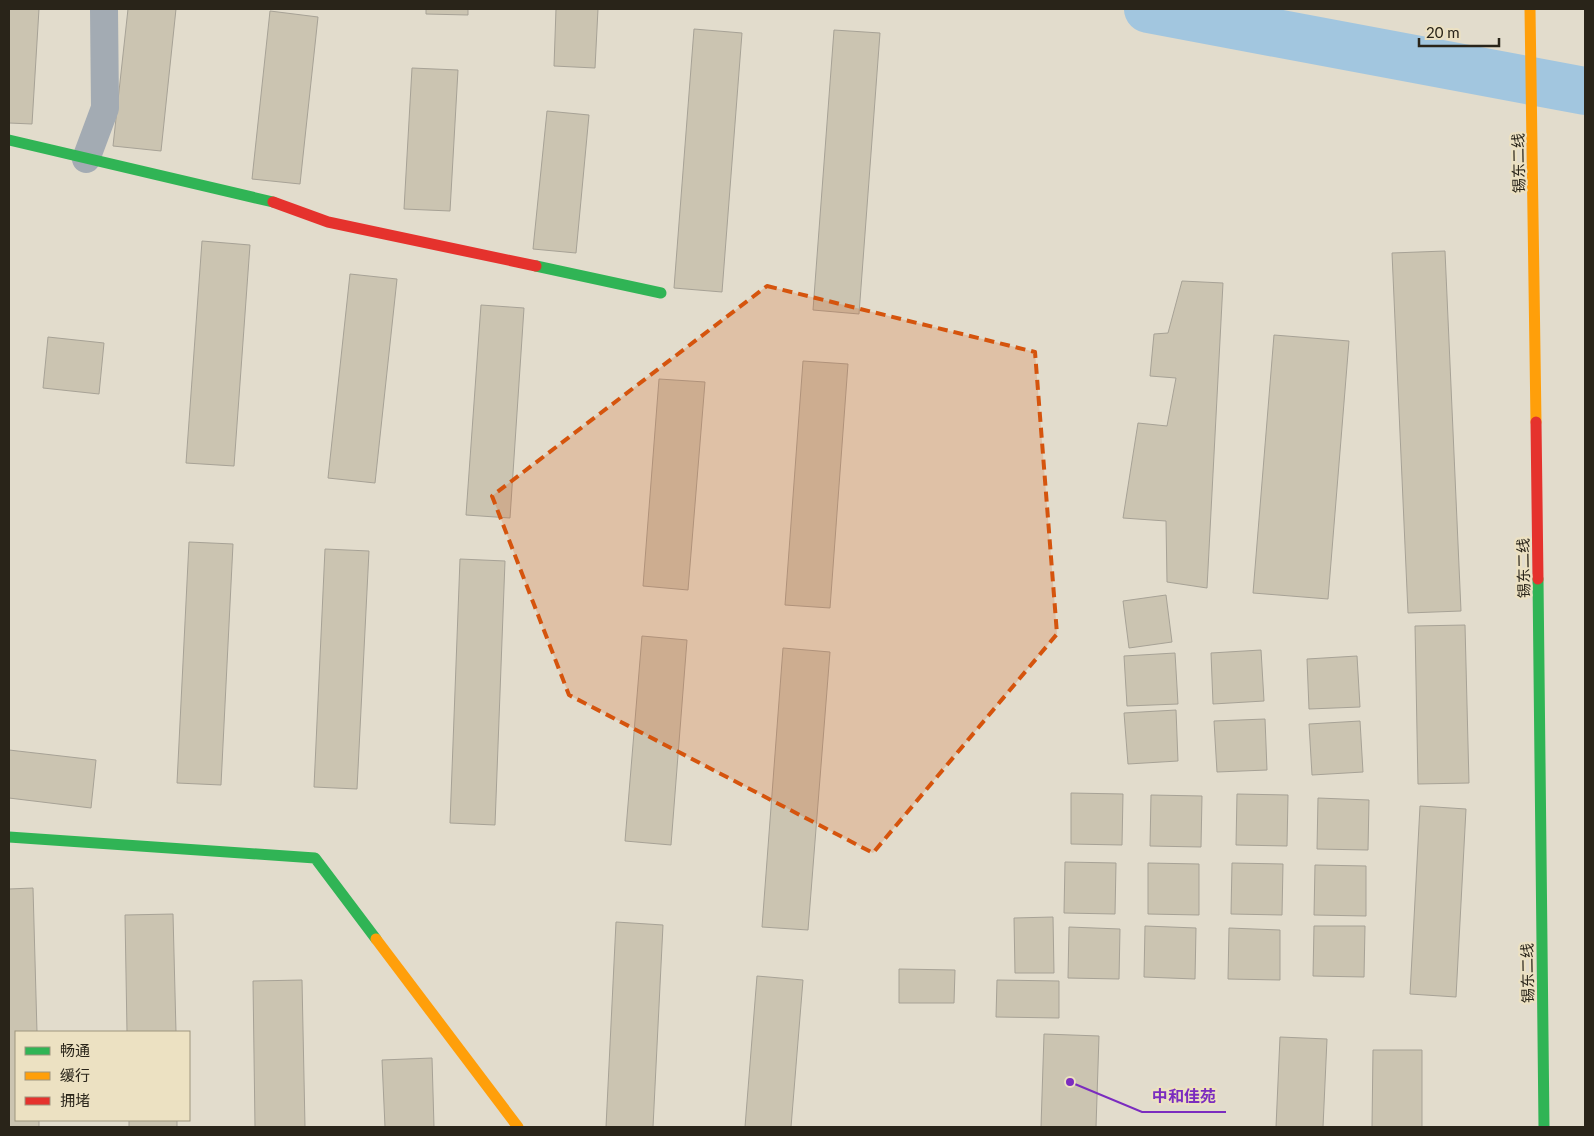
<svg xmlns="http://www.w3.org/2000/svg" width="1594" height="1136" font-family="Lato,'Noto Sans SC',sans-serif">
  <rect width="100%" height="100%" fill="#e2dccc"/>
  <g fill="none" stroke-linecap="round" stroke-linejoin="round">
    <polyline stroke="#a2c6df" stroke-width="48" points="1148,9 1585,91"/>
  </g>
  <g fill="#cbc4b1" stroke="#a7a296">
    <polygon points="9,9 39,9 32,124 9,123"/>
    <polygon points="128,9 176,9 161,151 113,146"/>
    <polygon points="426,9 468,9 468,15 426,14"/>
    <polygon points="556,9 598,9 595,68 554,66"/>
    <polygon points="270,11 318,17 300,184 252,179"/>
    <polygon points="694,29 742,33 722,292 674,288"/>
    <polygon points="834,30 880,33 859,314 813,310"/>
    <polygon points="412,68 458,70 450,211 404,209"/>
    <polygon points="547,111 589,115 576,253 533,249"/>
    <polygon points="202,241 250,245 234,466 186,463"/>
    <polygon points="1445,251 1461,611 1408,613 1392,253"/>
    <polygon points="350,274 397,279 375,483 328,478"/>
    <polygon points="1182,281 1223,283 1207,588 1167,582 1166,521 1123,518 1138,423 1167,426 1176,378 1150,376 1154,334 1168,333"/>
    <polygon points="481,305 524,308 510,518 466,515"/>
    <polygon points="1274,335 1349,341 1328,599 1253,593"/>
    <polygon points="48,337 104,343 99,394 43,388"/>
    <polygon points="803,361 848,364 830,608 785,605"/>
    <polygon points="659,379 705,382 688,590 643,586"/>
    <polygon points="189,542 233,544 221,785 177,783"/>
    <polygon points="325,549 369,551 357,789 314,787"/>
    <polygon points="460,559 505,561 495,825 450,823"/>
    <polygon points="1166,595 1172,642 1129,648 1123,601"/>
    <polygon points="1465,625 1469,783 1418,784 1415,626"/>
    <polygon points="642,636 687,640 671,845 625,841"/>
    <polygon points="783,648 830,652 808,930 762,927"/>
    <polygon points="1261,650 1264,701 1213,704 1211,653"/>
    <polygon points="1175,653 1178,704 1127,706 1124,656"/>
    <polygon points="1357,656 1360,707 1309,709 1307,659"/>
    <polygon points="1176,710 1178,761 1128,764 1124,713"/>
    <polygon points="1265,719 1267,770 1217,772 1214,721"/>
    <polygon points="1360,721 1363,772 1312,775 1309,724"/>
    <polygon points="9,750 96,760 91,808 9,798"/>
    <polygon points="1071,793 1123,794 1122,845 1071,844"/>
    <polygon points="1237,794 1288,795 1287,846 1236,845"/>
    <polygon points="1151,795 1202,796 1201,847 1150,846"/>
    <polygon points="1318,798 1369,800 1368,850 1317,849"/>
    <polygon points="1420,806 1466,809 1456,997 1410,994"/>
    <polygon points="1065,862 1116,863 1115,914 1064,913"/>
    <polygon points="1148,863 1199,864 1199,915 1148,914"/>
    <polygon points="1232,863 1283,864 1282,915 1231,914"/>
    <polygon points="1315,865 1366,866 1366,916 1314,915"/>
    <polygon points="33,888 37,1032 16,1032 16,1120 39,1120 39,1127 9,1127 9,889"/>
    <polygon points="173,914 176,1032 127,1032 125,915"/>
    <polygon points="1053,917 1054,973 1015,973 1014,918"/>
    <polygon points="616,922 663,925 653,1127 606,1127"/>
    <polygon points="1145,926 1196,928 1195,979 1144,977"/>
    <polygon points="1314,926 1365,926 1364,977 1313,976"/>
    <polygon points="1069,927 1120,929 1119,979 1068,978"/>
    <polygon points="1229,928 1280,930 1280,980 1228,979"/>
    <polygon points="899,969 955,970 954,1003 899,1003"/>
    <polygon points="757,976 803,980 791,1127 745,1127"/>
    <polygon points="302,980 305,1127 255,1127 253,981"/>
    <polygon points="997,980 1059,981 1059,1018 996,1017"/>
    <polygon points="1044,1034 1099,1036 1096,1127 1041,1127"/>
    <polygon points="1280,1037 1327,1039 1323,1127 1276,1127"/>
    <polygon points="1373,1050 1422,1050 1422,1127 1372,1127"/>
    <polygon points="432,1058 434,1127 385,1127 382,1060"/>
    <rect x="129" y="1120" width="48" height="7"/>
  </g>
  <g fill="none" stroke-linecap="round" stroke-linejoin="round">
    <polyline stroke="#a3abb3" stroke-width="28" points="86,159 105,108 104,9"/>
    <g stroke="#30b455" stroke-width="11">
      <polyline points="9,140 273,202"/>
      <polyline points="536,266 661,293"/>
      <polyline points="1538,579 1544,1127"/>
      <polyline points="9,837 315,858 376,939"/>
    </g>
    <g stroke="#ff9f0a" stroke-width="11">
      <polyline points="1530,9 1536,422"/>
      <polyline points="376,939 518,1127"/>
    </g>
    <g stroke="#e5322d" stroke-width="11">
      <polyline points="273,202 328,222 536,266"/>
      <polyline points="1536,422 1538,579"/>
    </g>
  </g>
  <path fill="#d5540d" fill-opacity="0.2" stroke="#d5540d" stroke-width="4" stroke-dasharray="10 6" stroke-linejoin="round" d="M 767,286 L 1035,352 L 1057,634 L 873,853 L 569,695 L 492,496 Z"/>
  <g text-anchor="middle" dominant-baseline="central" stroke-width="4.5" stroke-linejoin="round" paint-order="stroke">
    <g font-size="15" fill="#292419" stroke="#ece1c2">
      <text transform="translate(1518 163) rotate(-91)">锡东二线</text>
      <text transform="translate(1523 568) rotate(-91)">锡东二线</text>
      <text transform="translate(1527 973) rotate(-91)">锡东二线</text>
    </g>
  </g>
  <path fill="none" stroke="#7b2cbf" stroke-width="2" d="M1070 1082L1142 1112H1226"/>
  <circle fill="#7b2cbf" stroke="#ece1c2" stroke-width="2" cx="1070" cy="1082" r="5"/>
  <g font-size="16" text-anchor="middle" font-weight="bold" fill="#7b2cbf" stroke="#ece1c2" stroke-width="4.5" stroke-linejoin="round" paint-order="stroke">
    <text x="1184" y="1102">中和佳苑</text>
  </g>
  <rect width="1594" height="1136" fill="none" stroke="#292419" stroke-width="20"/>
  <rect x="15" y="1031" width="175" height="90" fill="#ece1c2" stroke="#9e957e"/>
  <rect x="25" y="1047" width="25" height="8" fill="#30b455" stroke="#9e957e"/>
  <text x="60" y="1056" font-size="15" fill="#292419">畅通</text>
  <rect x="25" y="1072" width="25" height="8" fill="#ff9f0a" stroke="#9e957e"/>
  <text x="60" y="1081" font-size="15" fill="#292419">缓行</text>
  <rect x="25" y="1097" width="25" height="8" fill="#e5322d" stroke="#9e957e"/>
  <text x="60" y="1106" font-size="15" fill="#292419">拥堵</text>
  <path d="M1419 38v8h80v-8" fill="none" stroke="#292419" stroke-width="2.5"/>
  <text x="1426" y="38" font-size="15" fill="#292419" stroke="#ece1c2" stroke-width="4" paint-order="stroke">20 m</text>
</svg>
